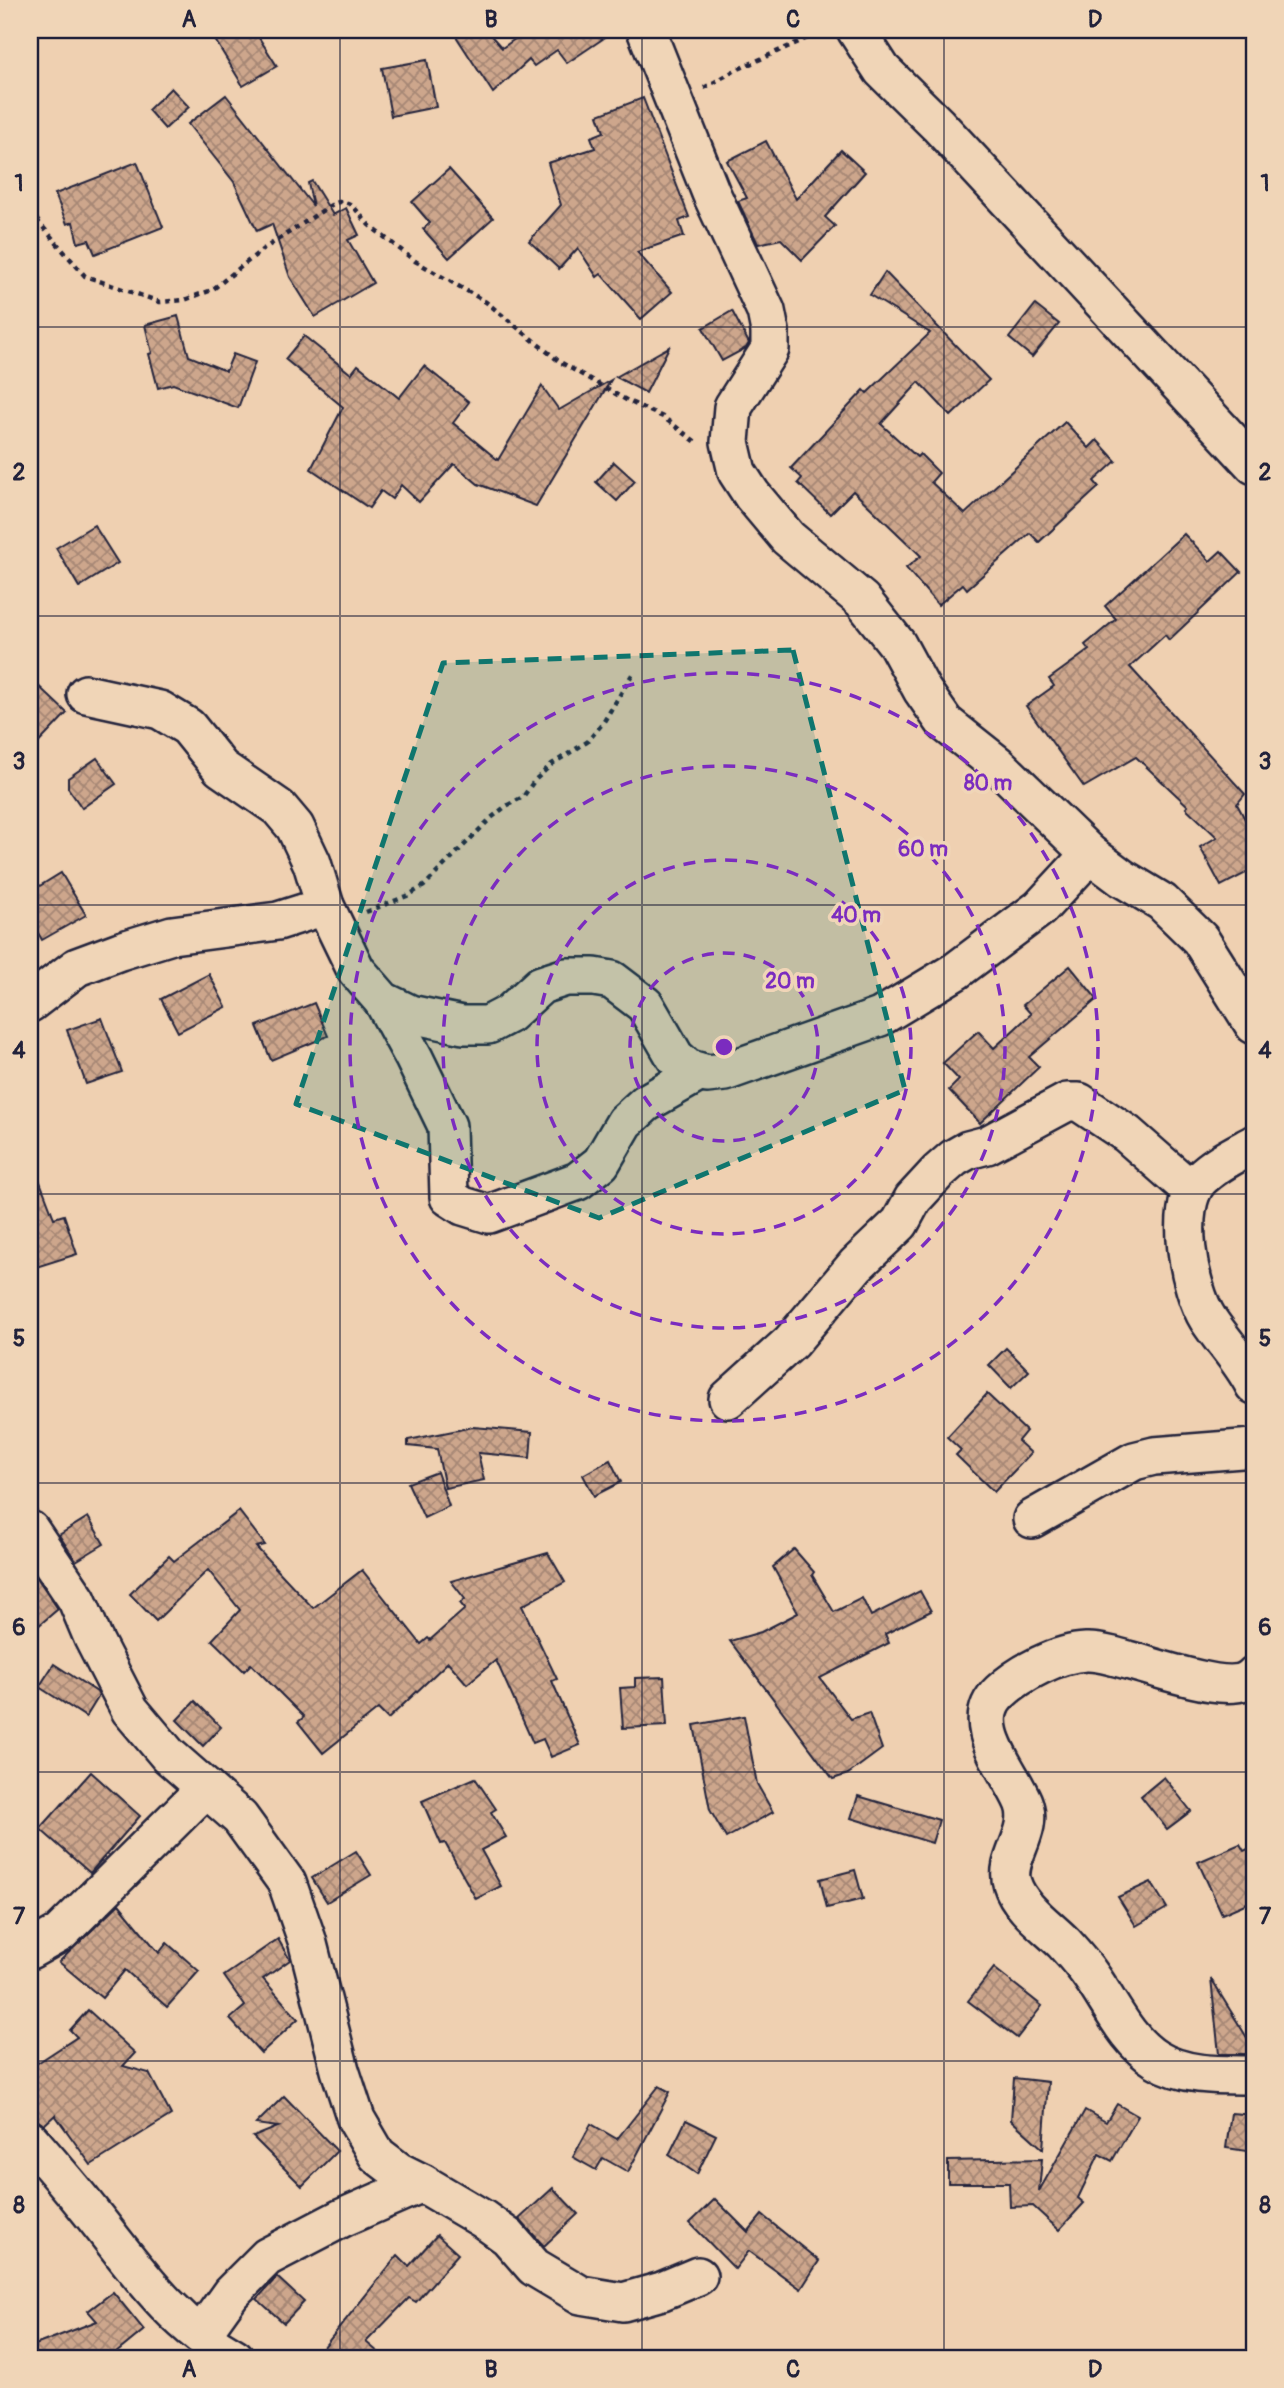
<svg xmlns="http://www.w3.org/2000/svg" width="1284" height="2388" font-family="Pangolin,sans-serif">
  <defs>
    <pattern id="building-cross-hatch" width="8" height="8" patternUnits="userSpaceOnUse" patternTransform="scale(1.75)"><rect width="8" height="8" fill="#cda68c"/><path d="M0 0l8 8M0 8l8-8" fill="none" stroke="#a68774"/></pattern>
  </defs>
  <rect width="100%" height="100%" fill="#efd0b1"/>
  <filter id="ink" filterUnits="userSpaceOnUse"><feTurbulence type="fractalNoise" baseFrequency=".0143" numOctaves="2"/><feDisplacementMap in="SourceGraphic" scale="14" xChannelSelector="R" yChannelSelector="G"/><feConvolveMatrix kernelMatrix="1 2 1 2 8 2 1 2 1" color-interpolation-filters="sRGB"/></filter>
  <g filter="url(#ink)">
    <g fill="url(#building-cross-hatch)" stroke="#22223b" stroke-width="2">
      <polygon points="209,30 254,30 277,66 243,86"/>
      <polygon points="452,30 486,30 502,48 528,30 616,30 567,63 557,50 534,66 529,60 493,93"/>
      <polygon points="427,60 436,107 391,116 382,68"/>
      <polygon points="171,88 189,107 165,129 148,110"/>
      <polygon points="226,95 313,206 308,183 312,181 333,215 346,208 359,235 348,240 373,283 315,317 290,277 272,224 257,231 234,182 188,124"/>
      <polygon points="643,98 689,217 679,221 684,236 637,252 672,292 641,319 601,274 597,277 578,248 559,269 529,241 561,205 548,163 595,148 591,137 604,132 598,115"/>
      <polygon points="766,141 796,199 841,150 865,172 825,217 835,226 802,260 781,239 758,244 738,201 747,198 727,161"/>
      <polygon points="137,162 163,227 95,254 89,240 78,243 73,222 67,224 55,194"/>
      <polygon points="449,169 493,218 449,258 423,229 430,223 412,202"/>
      <polygon points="885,272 989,380 951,416 919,382 881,424 917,457 920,454 939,473 931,482 965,514 1065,422 1089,448 1097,440 1116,461 1094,481 1099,487 1039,542 1030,533 967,589 963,584 938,605 906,568 921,556 853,491 830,514 798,483 802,478 791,468 864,390 867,393 930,333 870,295"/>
      <polygon points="1035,305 1059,324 1032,357 1009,338"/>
      <polygon points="732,311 749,343 746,348 722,361 703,328"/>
      <polygon points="178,316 189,356 226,371 233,354 255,362 238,408 173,384 158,388 149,354 152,353 145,325"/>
      <polygon points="304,336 351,374 358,365 399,398 424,366 469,402 453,423 498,460 542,386 559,410 611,380 536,506 478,484 454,464 419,502 401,485 392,499 381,491 369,508 311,469 343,407 285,359"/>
      <polygon points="669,347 646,393 616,377"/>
      <polygon points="614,462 635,481 617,501 596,482"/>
      <polygon points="94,525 118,563 79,587 56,548"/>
      <polygon points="1184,534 1210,561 1221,551 1241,572 1169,640 1165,635 1130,667 1245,794 1237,804 1254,836 1254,869 1221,886 1200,847 1217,837 1186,808 1188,806 1136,757 1084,787 1026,706 1054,686 1049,679 1089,650 1085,645 1116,619 1105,606"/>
      <polygon points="30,678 67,713 30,752"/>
      <polygon points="97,758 116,784 82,808 68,788 68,778"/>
      <polygon points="61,873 86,915 42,940 30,919 30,892"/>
      <polygon points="1070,966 1097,999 1029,1057 1039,1067 980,1123 949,1090 959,1080 943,1063 978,1031 994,1048 1031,1014 1023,1005"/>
      <polygon points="209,974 226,1007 178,1032 161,999"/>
      <polygon points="314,1003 328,1036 271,1060 257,1026"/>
      <polygon points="102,1018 122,1072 86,1084 67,1030"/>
      <polygon points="30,1161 32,1161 54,1218 64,1215 77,1254 30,1269"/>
      <polygon points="1006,1348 1029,1371 1011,1388 989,1365"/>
      <polygon points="987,1394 1026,1431 1018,1441 1031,1453 994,1492 956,1455 961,1450 947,1437"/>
      <polygon points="473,1427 532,1432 530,1458 478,1453 484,1480 445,1488 437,1449 408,1446 408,1440"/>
      <polygon points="610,1460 621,1482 594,1496 583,1475"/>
      <polygon points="437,1472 449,1506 424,1518 408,1483"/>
      <polygon points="239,1511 265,1545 256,1547 313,1608 362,1570 421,1644 428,1638 430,1640 465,1609 460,1603 465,1599 451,1581 548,1553 565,1582 522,1606 557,1679 552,1681 580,1745 551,1757 543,1739 533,1743 496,1660 467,1684 448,1662 388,1719 378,1709 323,1753 298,1722 304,1717 251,1664 244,1671 212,1640 240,1610 208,1570 156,1621 130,1594 169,1556 174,1561"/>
      <polygon points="88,1517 104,1544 76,1561 59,1535"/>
      <polygon points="794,1549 814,1572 812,1575 834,1612 862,1598 871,1616 920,1591 931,1611 885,1634 889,1643 820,1678 851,1719 869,1713 882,1749 848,1774 833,1779 730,1641 761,1632 798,1613 773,1567"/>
      <polygon points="30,1567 58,1609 30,1633"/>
      <polygon points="54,1664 97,1692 99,1696 86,1717 39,1687"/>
      <polygon points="664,1677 667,1726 623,1728 620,1688 635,1687 635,1678"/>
      <polygon points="195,1701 221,1727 203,1746 177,1720"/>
      <polygon points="744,1716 757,1784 773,1812 726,1838 710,1810 694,1725"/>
      <polygon points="91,1772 140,1816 90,1873 40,1829"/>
      <polygon points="1164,1777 1191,1811 1167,1829 1141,1796"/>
      <polygon points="475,1778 496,1809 491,1812 506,1837 481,1850 501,1886 476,1899 445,1843 441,1844 422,1801"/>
      <polygon points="858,1796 939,1820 932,1843 851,1818"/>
      <polygon points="1240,1844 1244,1851 1254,1846 1254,1900 1222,1914 1198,1862"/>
      <polygon points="356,1851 371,1875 327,1902 312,1878"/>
      <polygon points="855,1870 863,1899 827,1908 820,1879"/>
      <polygon points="1151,1882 1167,1908 1136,1926 1118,1897"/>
      <polygon points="119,1904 159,1953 167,1943 199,1971 167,2007 125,1970 102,1998 59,1962"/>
      <polygon points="278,1939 290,1960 263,1979 298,2019 261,2053 230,2019 245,2006 224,1976"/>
      <polygon points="994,1968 1042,2006 1017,2038 968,2001"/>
      <polygon points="1211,1979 1254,2049 1254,2054 1219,2054"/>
      <polygon points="88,2010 135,2053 123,2066 149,2073 171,2115 91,2165 55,2115 44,2125 37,2120 30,2120 30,2068 77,2037 70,2030"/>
      <polygon points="1014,2078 1048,2082 1043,2149 1011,2120"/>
      <polygon points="659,2086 670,2092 628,2172 603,2158 596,2170 573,2157 591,2124 617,2139"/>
      <polygon points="284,2096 337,2151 302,2186 253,2137 278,2127 256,2124"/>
      <polygon points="1117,2104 1138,2116 1112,2161 1099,2154 1078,2198 1084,2203 1059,2230 1033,2206 1010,2207 1009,2183 948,2183 948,2161 1042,2159 1039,2191 1085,2110 1106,2122"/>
      <polygon points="1231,2113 1254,2115 1254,2152 1226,2148"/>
      <polygon points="686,2120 716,2135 697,2174 669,2155"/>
      <polygon points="553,2188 578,2214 544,2246 519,2219"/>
      <polygon points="715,2199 748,2232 762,2215 819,2261 801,2289 749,2251 735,2269 690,2223"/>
      <polygon points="437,2235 458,2254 416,2302 409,2298 366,2342 385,2358 315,2358 398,2255 409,2266"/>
      <polygon points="277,2277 304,2302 284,2323 257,2299"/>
      <polygon points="113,2292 144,2330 110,2358 30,2358 30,2347 97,2321 88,2311"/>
    </g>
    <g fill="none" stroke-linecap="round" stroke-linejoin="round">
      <defs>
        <g id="street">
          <polyline points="646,30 711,193 766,311 770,331 770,349 733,407 730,442 737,472 752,495 788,538 862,600 897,644 922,690 945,723 998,765 1090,854 1122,878 1162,902 1200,939 1254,1025"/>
          <polyline points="856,30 882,70 938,125 1254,465"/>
          <polyline points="86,694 160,710 188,727 221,768 279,808 295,827 312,863 325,906 356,970 383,1001 410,1014 463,1025 488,1025 509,1014 541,985 566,977 594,977 612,980 645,1005 675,1057 687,1068 707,1074 725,1072 880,1017 956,971 1040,908 1090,854"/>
          <polyline points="383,1001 414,1058 447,1126 449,1197 463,1206 489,1214 578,1181 601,1163 625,1122 646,1103 700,1072"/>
          <polyline points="30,1003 77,967 120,951 172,935 278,921 325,906"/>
          <path d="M 1254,1144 C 1236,1154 1215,1164 1200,1179 C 1173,1207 1189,1289 1208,1319 C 1223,1342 1242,1361 1254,1385"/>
          <polyline points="728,1399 791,1342 856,1265 900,1223 913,1199 938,1172 954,1158 968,1150 987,1145 1067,1102 1079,1102 1127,1134 1192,1191"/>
          <polyline points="1032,1519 1134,1461 1154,1456 1254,1448"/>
          <polyline points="30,1530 77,1600 93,1638 130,1710 168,1755 240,1818 287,1883 307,1940 340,2070 356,2119 377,2155 398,2171 422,2183 483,2219 508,2237 534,2267 581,2295 623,2302 662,2291 698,2276"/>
          <path d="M 1254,1675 C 1229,1704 1122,1650 1086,1652 C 1058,1653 1020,1673 1000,1692 C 966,1724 1009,1769 1023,1802 C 1035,1832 1004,1858 1012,1883 C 1019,1907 1047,1926 1064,1943 C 1073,1953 1083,1964 1091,1976 C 1111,2004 1126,2040 1156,2059 C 1185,2077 1222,2075 1254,2075"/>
          <polyline points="30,1950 60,1933 206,1788"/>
          <path d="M 30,2140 C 50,2163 70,2186 89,2210 C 134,2266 171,2323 235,2358"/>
          <polyline points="201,2335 231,2293 267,2257 342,2218 422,2183"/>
        </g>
      </defs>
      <use href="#street" stroke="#22223b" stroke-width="42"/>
      <g stroke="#22223b" stroke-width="4.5" stroke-dasharray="5 5" stroke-linecap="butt">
        <polyline points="704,88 734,71 823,31"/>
        <path d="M 30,212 L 85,276 L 160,302 L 184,300 L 212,290 L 262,250 L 328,207 C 338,201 342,200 352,205 L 369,225 L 415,261 L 486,302 L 560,362 L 628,401 L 663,417 L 696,442"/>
        <polyline points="366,912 407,896 424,886 490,819 506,806 523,797 534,781 552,764 587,742 603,723 633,673"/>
      </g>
      <use href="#street" stroke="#f0d5b7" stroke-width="37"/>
    </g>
  </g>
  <path fill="#0f766e" fill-opacity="0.2" stroke="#0f766e" stroke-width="5" stroke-dasharray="14 9" stroke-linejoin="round" d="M 793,650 L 905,1090 L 599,1218 L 296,1104 L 443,663 Z"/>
  <path fill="none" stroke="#22223b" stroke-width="2" stroke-opacity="0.55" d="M 340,30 L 340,2358M 642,30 L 642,2358M 944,30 L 944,2358M 30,327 L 1254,327M 30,616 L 1254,616M 30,905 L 1254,905M 30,1194 L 1254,1194M 30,1483 L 1254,1483M 30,1772 L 1254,1772M 30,2061 L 1254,2061"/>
  <g fill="none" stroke="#7b2cbf" stroke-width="3.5" stroke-dasharray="12 9">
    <circle cx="724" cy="1047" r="94"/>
    <circle cx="724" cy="1047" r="187"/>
    <circle cx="724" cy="1047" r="281"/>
    <circle cx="724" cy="1047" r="374"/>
  </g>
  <circle cx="724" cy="1047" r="10" fill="#7b2cbf" stroke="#f0d5b7" stroke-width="3.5"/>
  <g font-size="21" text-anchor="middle" font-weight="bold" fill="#7b2cbf" stroke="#f0d5b7" stroke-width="7" stroke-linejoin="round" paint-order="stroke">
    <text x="988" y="790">80 m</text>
    <text x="923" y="856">60 m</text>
    <text x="856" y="922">40 m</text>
    <text x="790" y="988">20 m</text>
  </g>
  <rect width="1284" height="2388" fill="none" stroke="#f0d5b7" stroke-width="77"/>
  <rect x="38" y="38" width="1208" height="2312" fill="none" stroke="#22223b" stroke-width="2.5"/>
  <g font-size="23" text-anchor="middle" font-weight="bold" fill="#22223b">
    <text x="189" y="27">A</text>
    <text x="491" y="27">B</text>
    <text x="793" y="27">C</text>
    <text x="1095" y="27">D</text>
    <text x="19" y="191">1</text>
    <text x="1265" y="191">1</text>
    <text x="19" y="480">2</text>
    <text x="1265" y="480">2</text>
    <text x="19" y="769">3</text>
    <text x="1265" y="769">3</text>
    <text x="19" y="1058">4</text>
    <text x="1265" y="1058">4</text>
    <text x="19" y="1346">5</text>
    <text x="1265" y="1346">5</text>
    <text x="19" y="1635">6</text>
    <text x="1265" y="1635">6</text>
    <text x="19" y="1924">7</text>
    <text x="1265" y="1924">7</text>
    <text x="19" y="2213">8</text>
    <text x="1265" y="2213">8</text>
    <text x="189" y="2377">A</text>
    <text x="491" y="2377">B</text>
    <text x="793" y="2377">C</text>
    <text x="1095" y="2377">D</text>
  </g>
</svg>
